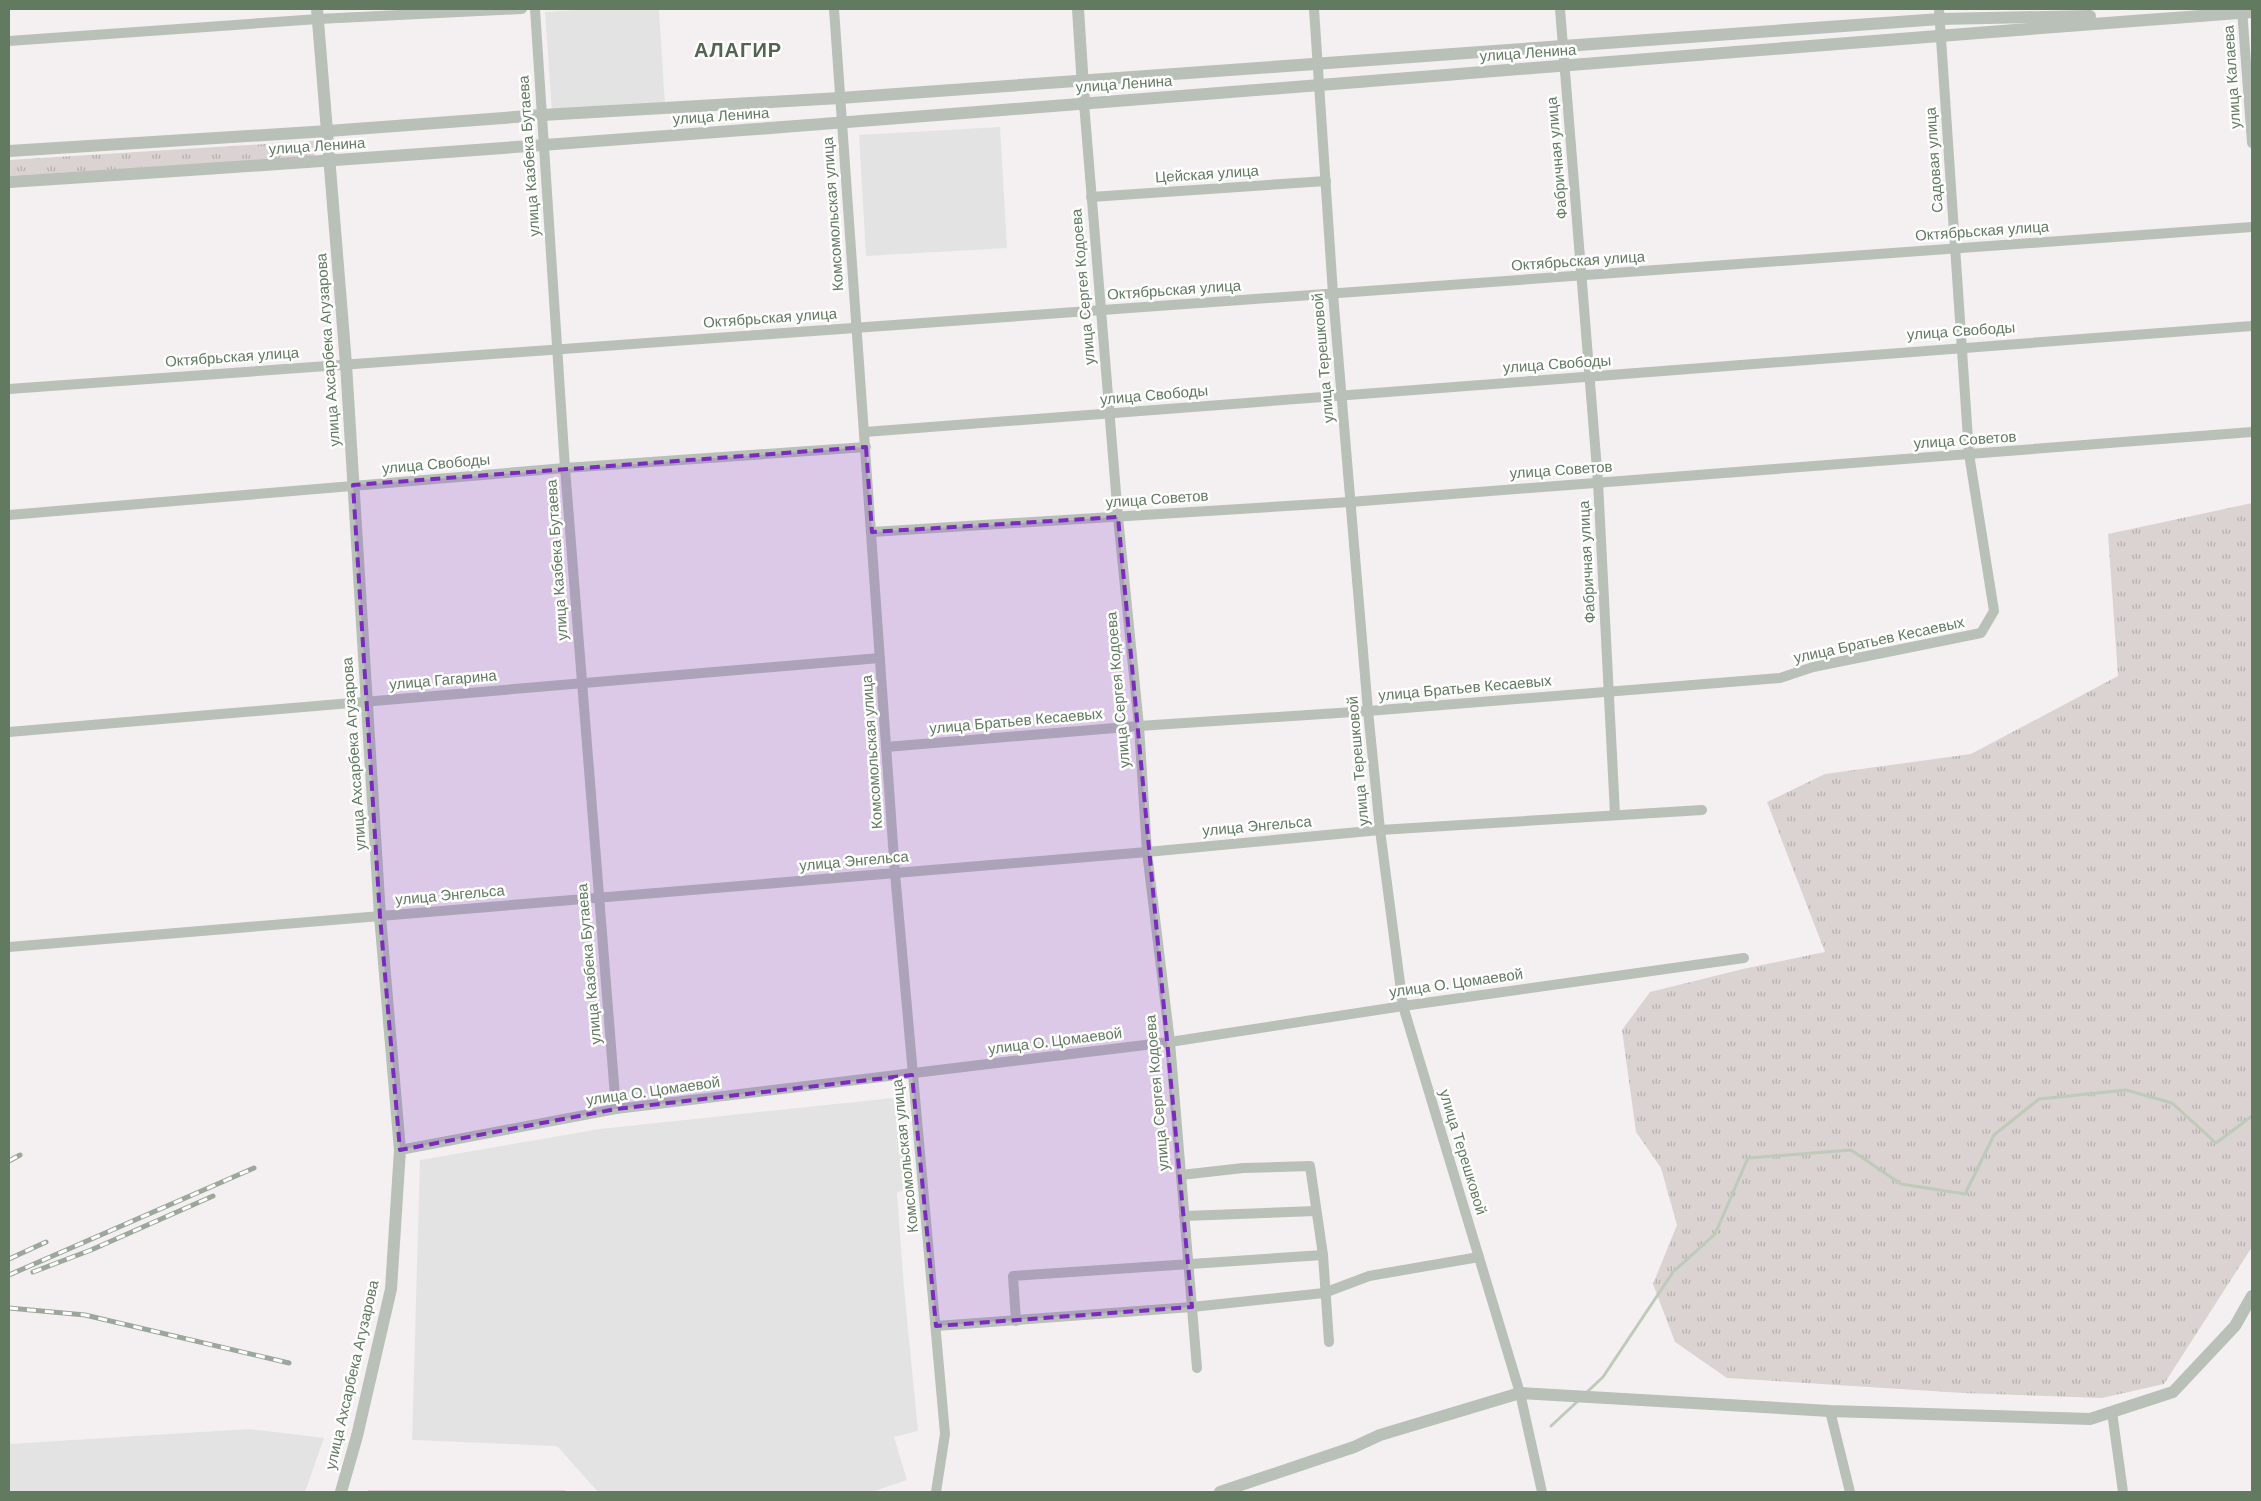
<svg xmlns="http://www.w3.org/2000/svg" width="2261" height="1501" font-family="'DM Sans',sans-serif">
  <defs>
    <pattern id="grass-tufts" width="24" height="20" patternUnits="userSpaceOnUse" patternTransform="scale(1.25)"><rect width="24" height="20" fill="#dbd3d1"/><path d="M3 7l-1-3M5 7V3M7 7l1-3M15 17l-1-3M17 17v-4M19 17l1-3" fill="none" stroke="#b5b0ad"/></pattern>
    <pattern id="cemetery-stones" width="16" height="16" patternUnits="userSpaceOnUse" patternTransform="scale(1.25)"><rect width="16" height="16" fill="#dbd3d1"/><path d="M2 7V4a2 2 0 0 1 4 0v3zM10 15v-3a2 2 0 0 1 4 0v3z" fill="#b5b0ad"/></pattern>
  </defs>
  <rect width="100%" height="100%" fill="#f4f0f2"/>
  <g fill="#e4e3e3">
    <polygon points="595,9 659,9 665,105 552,112 545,12"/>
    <polygon points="1000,127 1007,248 866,256 859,135"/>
    <polygon points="902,1097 907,1188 897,1193 904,1288 918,1431 894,1437 907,1480 872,1492 598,1492 557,1446 412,1440 420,1160 600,1129"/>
    <polygon points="249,1429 324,1438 305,1492 9,1492 9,1444"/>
  </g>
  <g fill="url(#grass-tufts)">
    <polygon points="314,141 315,157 9,176 9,160"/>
    <polygon points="2252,503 2252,1247 2164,1384 2102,1398 1963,1393 1727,1378 1675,1342 1653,1284 1677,1225 1661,1168 1636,1132 1622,1030 1650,992 1743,969 1825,952 1767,802 1825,774 1971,754 2118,676 2108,534"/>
  </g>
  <polygon fill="url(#cemetery-stones)" points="368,1490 565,1490 568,1492 368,1492"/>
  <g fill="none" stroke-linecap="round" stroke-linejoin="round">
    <g stroke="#becaba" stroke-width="3">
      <polyline points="1586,1393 1603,1377 1673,1272 1715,1234 1748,1158 1851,1150 1901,1184 1965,1194 1994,1135 2039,1099 2126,1090 2172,1103 2216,1143 2252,1116"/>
      <polyline points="1551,1426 1578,1401"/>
    </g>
    <g stroke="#b8c0b8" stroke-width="10">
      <polyline points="535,9 565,468 616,1109"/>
      <polyline points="834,9 895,873 945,1434 936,1492"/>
      <polyline points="1314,9 1333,294 1368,711 1380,830 1403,1006 1520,1393 1542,1492"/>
      <polyline points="1560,9 1598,482 1615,814"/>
      <polyline points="2242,9 2252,143"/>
      <polyline points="9,41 318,19 522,9"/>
      <polyline points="1084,103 1118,517 1139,726 1147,852 1170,1042 1197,1368"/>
      <polyline points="1091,197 1326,181"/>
      <polyline points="9,389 2252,227"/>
      <path d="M 865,432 C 1327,399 1789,358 2252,326"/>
      <polyline points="9,515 565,468 866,447"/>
      <polyline points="872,532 1350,502 2252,432"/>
      <polyline points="9,732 880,658"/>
      <polyline points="886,747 1139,726 1368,711 1780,678 1813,667 1981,633 1994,611 1969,454 1939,9"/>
      <polyline points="9,947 1147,852 1380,830 1702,810"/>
      <polyline points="400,1150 616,1109 1170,1042 1403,1006 1744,958"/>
      <polyline points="1181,1175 1243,1168 1310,1166 1323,1255 1329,1342"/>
      <polyline points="1184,1216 1316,1211"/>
      <polyline points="1016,1321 1013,1276 1323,1255"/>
      <polyline points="936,1326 1192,1307 1324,1293 1369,1276 1479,1257"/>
      <polyline points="1830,1411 1850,1492"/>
      <polyline points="2112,1412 2123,1492"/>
    </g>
    <g stroke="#b8c0b8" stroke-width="12">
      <polyline points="317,9 346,364 380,916 400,1150 391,1289 357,1436 341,1492"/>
      <polyline points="1078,9 1084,103"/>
      <polyline points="9,151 328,131 542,115 840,98 1940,19 2090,16"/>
      <path d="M 9,182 C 757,134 1504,68 2252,12"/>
      <polyline points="1220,1492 1354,1447 1380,1435 1520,1393 1830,1411 2090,1419 2173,1392 2235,1326 2252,1296"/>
    </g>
    <defs>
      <g id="rail">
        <polyline points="9,1161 20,1155"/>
        <polyline points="9,1259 46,1242"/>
        <polyline points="33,1272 91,1250 213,1196"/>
        <polyline points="9,1275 254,1168"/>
        <polyline points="9,1308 85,1315 289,1363"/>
      </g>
    </defs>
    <use href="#rail" stroke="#9ba79a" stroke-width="5"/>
    <use href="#rail" stroke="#fff" stroke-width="3" stroke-dasharray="9" stroke-linecap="butt"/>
  </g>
  <path fill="#7b2cbf" fill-opacity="0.2" stroke="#7b2cbf" stroke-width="4" stroke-dasharray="10 6" stroke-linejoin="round" d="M 866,447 L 872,532 L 1118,517 L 1192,1307 L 936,1326 L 912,1075 L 616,1109 L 400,1150 L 380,916 L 353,485 Z"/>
  <g text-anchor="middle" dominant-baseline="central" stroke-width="5" stroke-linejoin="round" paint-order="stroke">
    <g font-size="15" fill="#617a60" stroke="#fff">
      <text transform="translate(1528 53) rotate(-4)">улица Ленина</text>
      <text transform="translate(2232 77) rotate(-94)">улица Калаева</text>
      <text transform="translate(1124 84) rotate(-4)">улица Ленина</text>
      <text transform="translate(721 116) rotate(-4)">улица Ленина</text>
      <text transform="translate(317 146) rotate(-4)">улица Ленина</text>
      <text transform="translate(529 156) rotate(-94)">улица Казбека Бутаева</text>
      <text transform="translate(1557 158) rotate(-95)">Фабричная улица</text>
      <text transform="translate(1934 160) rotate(-94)">Садовая улица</text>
      <text transform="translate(1207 174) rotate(-4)">Цейская улица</text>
      <text transform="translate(833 214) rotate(-94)">Комсомольская улица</text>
      <text transform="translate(1982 231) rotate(-4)">Октябрьская улица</text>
      <text transform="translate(1578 261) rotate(-4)">Октябрьская улица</text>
      <text transform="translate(1083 287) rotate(-95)">улица Сергея Кодоева</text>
      <text transform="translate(1174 290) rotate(-4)">Октябрьская улица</text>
      <text transform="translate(770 318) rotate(-4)">Октябрьская улица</text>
      <text transform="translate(1961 331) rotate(-4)">улица Свободы</text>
      <text transform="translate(328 350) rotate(-94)">улица Ахсарбека Агузарова</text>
      <text transform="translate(232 357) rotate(-4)">Октябрьская улица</text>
      <text transform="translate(1323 358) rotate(-95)">улица Терешковой</text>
      <text transform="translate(1557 364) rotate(-4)">улица Свободы</text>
      <text transform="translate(1154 395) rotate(-5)">улица Свободы</text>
      <text transform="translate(1965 440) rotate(-4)">улица Советов</text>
      <text transform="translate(436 464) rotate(-5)">улица Свободы</text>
      <text transform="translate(1561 470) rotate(-4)">улица Советов</text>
      <text transform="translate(1157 499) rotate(-4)">улица Советов</text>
      <text transform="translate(557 560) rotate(-94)">улица Казбека Бутаева</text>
      <text transform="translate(1587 562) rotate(-93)">Фабричная улица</text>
      <text transform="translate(1879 640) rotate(-12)">улица Братьев Кесаевых</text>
      <text transform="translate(443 680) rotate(-5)">улица Гагарина</text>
      <text transform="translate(1465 688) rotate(-5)">улица Братьев Кесаевых</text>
      <text transform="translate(1118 690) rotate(-95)">улица Сергея Кодоева</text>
      <text transform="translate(1016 721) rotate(-5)">улица Братьев Кесаевых</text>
      <text transform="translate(872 752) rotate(-94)">Комсомольская улица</text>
      <text transform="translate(354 754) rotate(-94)">улица Ахсарбека Агузарова</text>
      <text transform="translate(1358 761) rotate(-95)">улица Терешковой</text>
      <text transform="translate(1257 826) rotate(-5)">улица Энгельса</text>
      <text transform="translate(854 861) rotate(-5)">улица Энгельса</text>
      <text transform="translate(450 895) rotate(-5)">улица Энгельса</text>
      <text transform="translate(589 964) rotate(-95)">улица Казбека Бутаева</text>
      <text transform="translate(1456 983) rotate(-8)">улица О. Цомаевой</text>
      <text transform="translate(1055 1041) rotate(-7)">улица О. Цомаевой</text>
      <text transform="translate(653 1091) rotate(-8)">улица О. Цомаевой</text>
      <text transform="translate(1157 1093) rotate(-95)">улица Сергея Кодоева</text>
      <text transform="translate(1463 1152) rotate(73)">улица Терешковой</text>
      <text transform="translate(905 1156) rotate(-96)">Комсомольская улица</text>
      <text transform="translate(352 1375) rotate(-77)">улица Ахсарбека Агузарова</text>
    </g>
    <g font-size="20" font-weight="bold" letter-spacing="1" fill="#526551" stroke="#fff">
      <text x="738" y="50">АЛАГИР</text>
    </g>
  </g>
  <rect width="2261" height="1501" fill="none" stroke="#617a60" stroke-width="20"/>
</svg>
